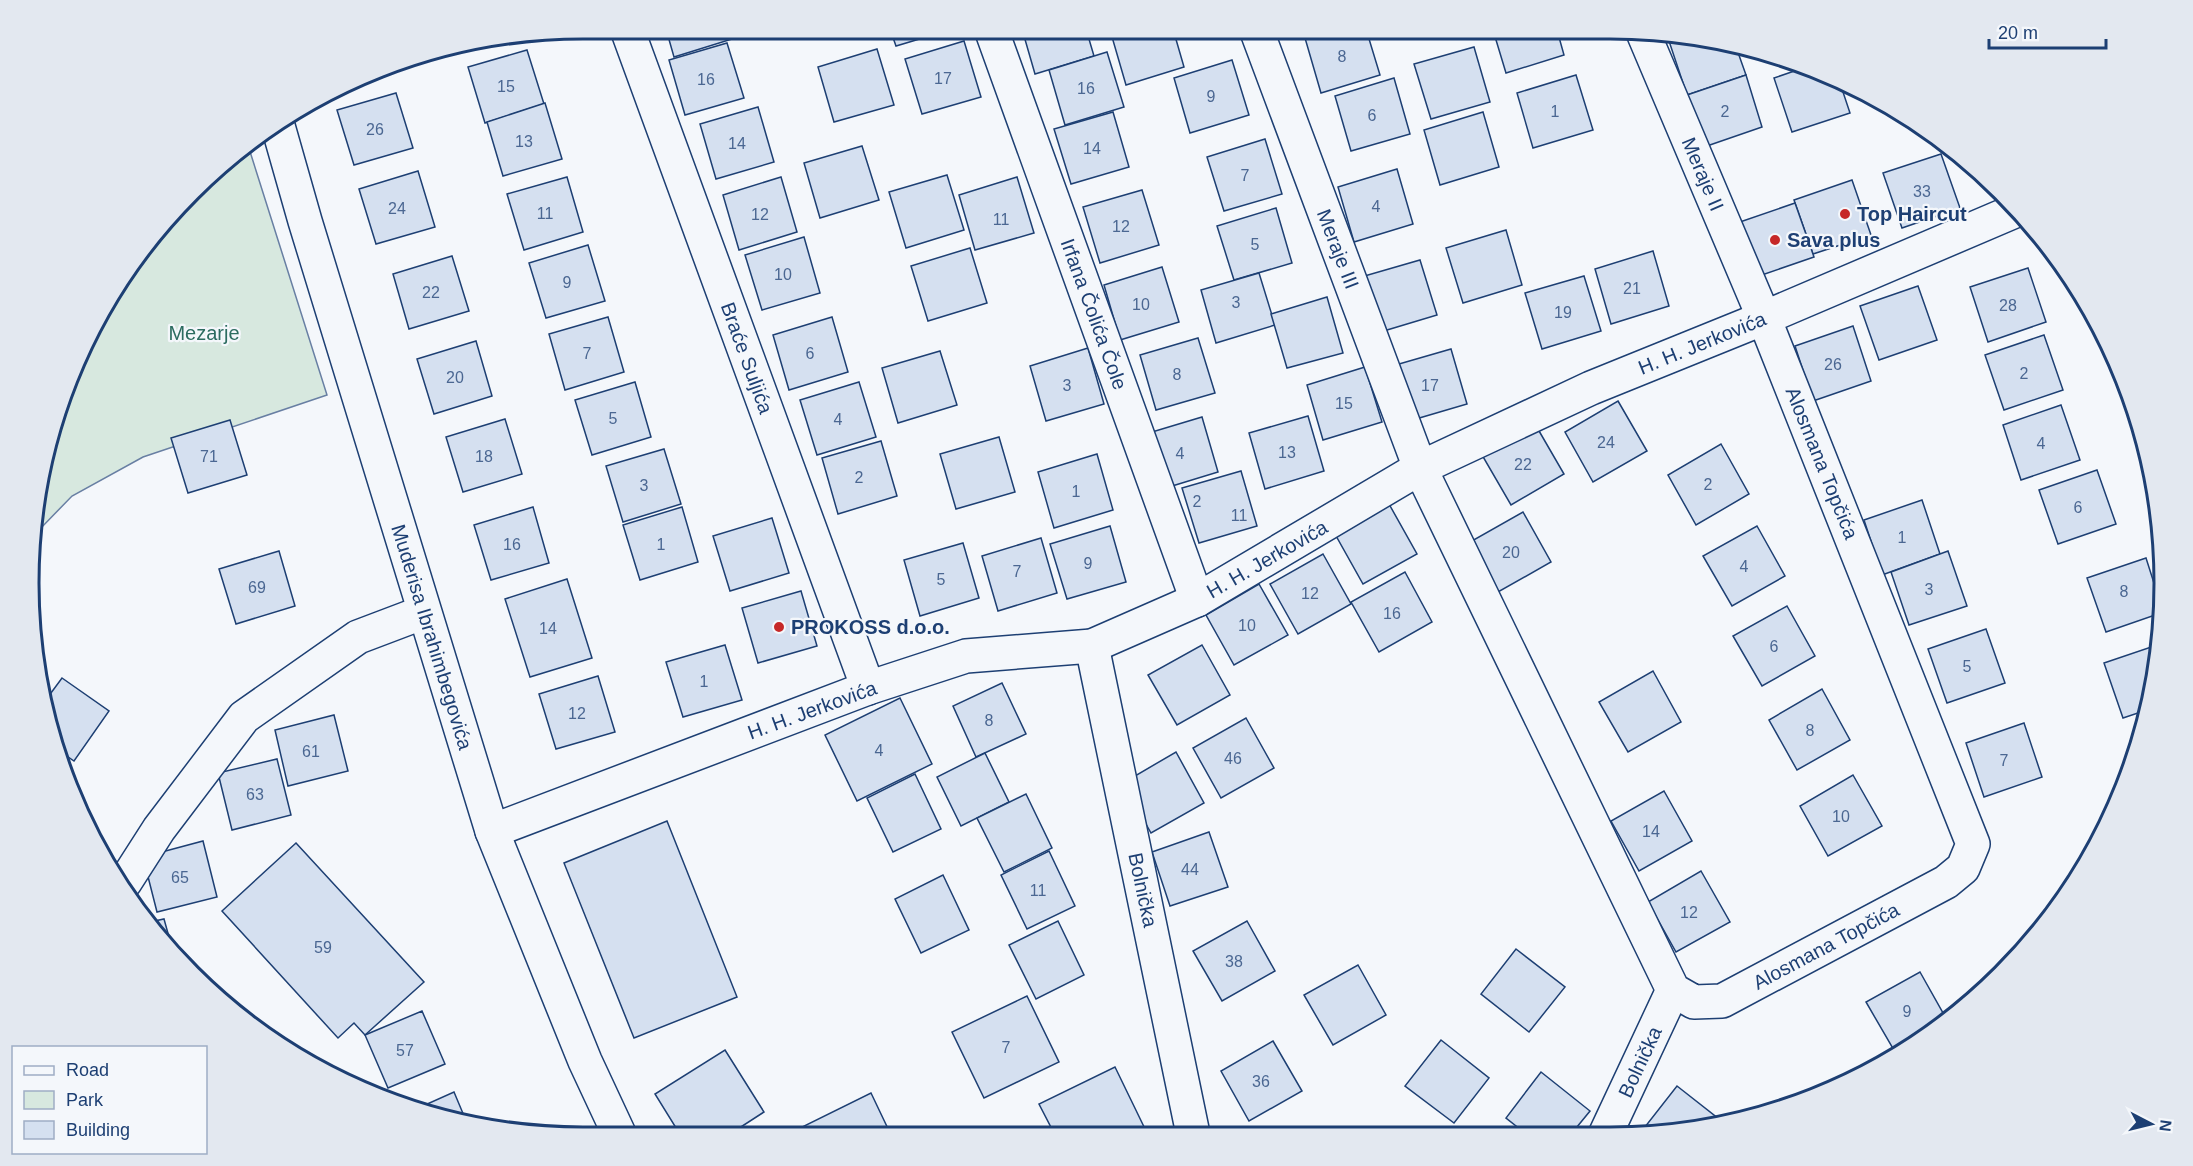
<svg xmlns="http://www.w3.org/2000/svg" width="2193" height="1166" font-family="Arial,sans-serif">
  <rect width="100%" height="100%" fill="#f4f7fb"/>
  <polygon fill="#d7e8df" stroke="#687fa3" stroke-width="1.5" points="247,142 327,395 143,457 72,496 39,530 47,440 122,275"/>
  <g fill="#d5e0f0" stroke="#1d3f73" stroke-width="1.5">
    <polygon points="666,29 730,29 732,39 674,57"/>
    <polygon points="890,29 953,29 896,46"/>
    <polygon points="1022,29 1086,29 1094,56 1035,74"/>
    <polygon points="1173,29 1184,67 1126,85 1110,30"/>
    <polygon points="1274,29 1307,29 1276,38"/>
    <polygon points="1333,29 1366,29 1380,75 1321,93 1305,38"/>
    <polygon points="1493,30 1557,30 1564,55 1506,73"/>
    <polygon points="1684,36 1735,44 1746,75 1687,95 1669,41"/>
    <polygon points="964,41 981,97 922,114 905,59"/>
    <polygon points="727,43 744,98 685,115 669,60"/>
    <polygon points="1474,47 1490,102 1431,119 1414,64"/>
    <polygon points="877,49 894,105 834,122 818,67"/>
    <polygon points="527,50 544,104 485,123 468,67"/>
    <polygon points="1107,52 1124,107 1065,125 1049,70"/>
    <polygon points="1232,60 1249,115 1190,133 1174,78"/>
    <polygon points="1803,68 1840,83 1850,113 1792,132 1774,78"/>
    <polygon points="1576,75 1593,130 1533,148 1517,93"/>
    <polygon points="1746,75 1762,127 1704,147 1687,95"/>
    <polygon points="1394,78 1410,134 1351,151 1335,96"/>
    <polygon points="396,93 413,148 354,165 337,110"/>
    <polygon points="545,103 562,159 503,176 487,122"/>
    <polygon points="758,107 774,162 716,179 700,124"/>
    <polygon points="1113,112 1129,167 1071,184 1054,129"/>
    <polygon points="1483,112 1499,167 1440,185 1424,130"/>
    <polygon points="1265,139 1282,194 1224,211 1207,157"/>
    <polygon points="862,146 879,200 820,218 804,163"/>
    <polygon points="1941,154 1960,208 1902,228 1883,173"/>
    <polygon points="1397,169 1413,224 1354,242 1338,187"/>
    <polygon points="418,171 435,227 376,244 359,189"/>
    <polygon points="947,175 964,230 906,248 889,192"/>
    <polygon points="567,177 583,232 524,250 507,194"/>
    <polygon points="781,177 797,232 739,250 723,195"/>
    <polygon points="1017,177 1034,233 975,250 959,195"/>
    <polygon points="1852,180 1871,235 1813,254 1794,200"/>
    <polygon points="1142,190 1159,245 1100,263 1083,207"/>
    <polygon points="1795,203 1814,257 1756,277 1737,223"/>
    <polygon points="1276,208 1292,263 1234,280 1217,226"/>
    <polygon points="1506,230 1522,285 1463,303 1446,248"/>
    <polygon points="804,237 820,293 762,310 745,255"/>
    <polygon points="588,245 605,301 546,318 529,263"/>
    <polygon points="970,248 987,303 928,321 911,266"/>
    <polygon points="1653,251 1669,306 1611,324 1595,269"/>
    <polygon points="452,256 469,311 409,329 393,274"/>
    <polygon points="1420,260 1437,315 1377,333 1361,277"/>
    <polygon points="1162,267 1179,322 1120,340 1104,285"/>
    <polygon points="2028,268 2046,322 1988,342 1970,287"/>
    <polygon points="1259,273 1275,325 1216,343 1201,290"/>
    <polygon points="1584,276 1601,331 1542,349 1525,293"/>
    <polygon points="1918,286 1937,340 1879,360 1860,306"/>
    <polygon points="1327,297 1343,353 1287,368 1271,314"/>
    <polygon points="608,317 624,372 565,390 549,334"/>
    <polygon points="832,317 848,372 789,390 773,335"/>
    <polygon points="1853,326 1871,381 1813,401 1795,346"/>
    <polygon points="2044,335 2063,390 2004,410 1985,355"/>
    <polygon points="1198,338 1215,393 1156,410 1140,355"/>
    <polygon points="476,341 492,396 434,414 417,359"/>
    <polygon points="1088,348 1104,404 1046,421 1030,366"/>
    <polygon points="1451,349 1467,404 1409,421 1392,366"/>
    <polygon points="940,351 957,405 898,423 882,368"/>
    <polygon points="1365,367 1382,422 1323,440 1307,385"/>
    <polygon points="635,382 651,437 592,455 575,400"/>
    <polygon points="859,382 876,437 817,455 800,400"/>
    <polygon points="1618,401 1647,451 1593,482 1565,432"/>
    <polygon points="2061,405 2080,460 2021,480 2003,425"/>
    <polygon points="1308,416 1324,471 1265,489 1249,433"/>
    <polygon points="1202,417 1218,472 1159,490 1142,435"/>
    <polygon points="505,419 522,474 463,492 446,437"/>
    <polygon points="230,420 247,475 188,493 171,438"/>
    <polygon points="1535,424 1564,474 1511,505 1482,455"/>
    <polygon points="999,437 1015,492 956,509 940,454"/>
    <polygon points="881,441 897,496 838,514 822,458"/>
    <polygon points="1721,444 1749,494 1696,525 1668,475"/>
    <polygon points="664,449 681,504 623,522 606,466"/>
    <polygon points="1097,454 1113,510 1054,528 1038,472"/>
    <polygon points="2097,470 2116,524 2058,544 2039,490"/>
    <polygon points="1241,471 1257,526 1199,543 1182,488"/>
    <polygon points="1922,500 1940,554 1882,575 1864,520"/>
    <polygon points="1389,504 1417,554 1363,584 1335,534"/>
    <polygon points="533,507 549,563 491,580 474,525"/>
    <polygon points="682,507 698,562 640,580 623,525"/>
    <polygon points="1523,512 1551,562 1498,592 1470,542"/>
    <polygon points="772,518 789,573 730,591 713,536"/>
    <polygon points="1110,526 1126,582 1067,599 1050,544"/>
    <polygon points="1757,526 1785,576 1732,606 1703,556"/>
    <polygon points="1041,538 1057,593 998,611 982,556"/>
    <polygon points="963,543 979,598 920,616 904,560"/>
    <polygon points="279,551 295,606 236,624 219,569"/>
    <polygon points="1948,551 1967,606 1909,625 1891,572"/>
    <polygon points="1323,554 1351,604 1298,634 1270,584"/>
    <polygon points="2146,558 2161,605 2161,613 2106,632 2087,578"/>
    <polygon points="1405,572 1432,622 1379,652 1351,602"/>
    <polygon points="567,579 592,658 530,677 505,599"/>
    <polygon points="1259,584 1288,635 1234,665 1206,615"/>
    <polygon points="801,591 817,646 758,663 742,608"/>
    <polygon points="1787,606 1815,656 1762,686 1733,636"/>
    <polygon points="1986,629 2005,683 1947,703 1928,649"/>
    <polygon points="2160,644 2160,655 2147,710 2123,718 2104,663"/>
    <polygon points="725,645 742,700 683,717 666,662"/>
    <polygon points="1202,645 1230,695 1177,725 1148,675"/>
    <polygon points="1653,671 1681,722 1628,752 1599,702"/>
    <polygon points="598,676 615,732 556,749 539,694"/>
    <polygon points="62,678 109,711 74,761 61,752 48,697"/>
    <polygon points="1002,683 1026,734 976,757 953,706"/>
    <polygon points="1822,689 1850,740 1797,770 1769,720"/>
    <polygon points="900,698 932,764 857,801 825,735"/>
    <polygon points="334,715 348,771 288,786 275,730"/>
    <polygon points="1246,718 1274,768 1221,798 1193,748"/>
    <polygon points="2024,723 2042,777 1984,797 1966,743"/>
    <polygon points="1176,752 1204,803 1151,833 1123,783"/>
    <polygon points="985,753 1009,802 961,826 937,777"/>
    <polygon points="277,759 291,815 232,830 218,773"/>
    <polygon points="915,774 941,829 893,852 867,798"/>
    <polygon points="1853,775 1882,826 1828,856 1800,806"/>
    <polygon points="1664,791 1692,841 1639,871 1611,821"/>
    <polygon points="1026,794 1052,848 1004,872 977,818"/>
    <polygon points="667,821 737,997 634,1038 564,863"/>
    <polygon points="1209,832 1228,887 1170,906 1152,852"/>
    <polygon points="203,841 217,897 157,912 143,857"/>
    <polygon points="296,843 424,982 365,1035 354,1023 338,1038 222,911"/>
    <polygon points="1049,851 1075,906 1027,929 1001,875"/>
    <polygon points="1701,871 1730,922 1676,952 1648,902"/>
    <polygon points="943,875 969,930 921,953 895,899"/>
    <polygon points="164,919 174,955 166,949 150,922"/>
    <polygon points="1058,921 1084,975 1036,999 1009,945"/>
    <polygon points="1247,921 1275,971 1222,1001 1193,951"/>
    <polygon points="1516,949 1565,987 1529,1032 1481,994"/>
    <polygon points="1358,965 1386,1015 1333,1045 1304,995"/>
    <polygon points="1920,972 1947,1020 1895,1052 1866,1002"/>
    <polygon points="1027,996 1059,1062 984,1098 952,1032"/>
    <polygon points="422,1011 445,1064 388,1088 365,1035"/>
    <polygon points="262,1027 308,1061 306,1063"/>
    <polygon points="1441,1040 1489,1078 1454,1123 1405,1086"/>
    <polygon points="1273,1041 1302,1091 1249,1121 1221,1071"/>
    <polygon points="725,1050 764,1112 727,1136 681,1136 655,1094"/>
    <polygon points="1115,1067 1147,1133 1055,1135 1039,1104"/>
    <polygon points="1541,1072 1590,1111 1572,1133 1525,1133 1506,1118"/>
    <polygon points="1677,1086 1724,1123 1682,1133 1641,1132"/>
    <polygon points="454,1092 467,1123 439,1119 416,1109"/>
    <polygon points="871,1093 891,1135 799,1136 796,1130"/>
  </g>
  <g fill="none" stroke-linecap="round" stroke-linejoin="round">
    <defs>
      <g id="minor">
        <polyline points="627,29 868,688"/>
        <polyline points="991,29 1197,600"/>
        <polyline points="1256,29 1420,468 1673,990 1694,1002 1722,1001 1946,882 1963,868 1973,844 1764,318 1642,30"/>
        <polyline points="1092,646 1193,1134"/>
        <polyline points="492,831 868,688 966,656 1092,646 1197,600 1420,468 1591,388 1764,318 2017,210"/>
        <polyline points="125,882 159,829 244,717 358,637 424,612"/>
        <polyline points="1606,1133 1673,990"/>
      </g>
      <polyline id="secondary" points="278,126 305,221 492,831 585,1061 620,1136"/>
    </defs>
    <use href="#minor" stroke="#1d3f73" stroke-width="36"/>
    <use href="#secondary" stroke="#1d3f73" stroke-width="36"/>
    <use href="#minor" stroke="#f4f7fb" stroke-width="33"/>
    <use href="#secondary" stroke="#f4f7fb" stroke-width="33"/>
  </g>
  <g fill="#c62828" stroke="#f4f7fb" stroke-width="2">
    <circle cx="1845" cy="214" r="6"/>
    <circle cx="1775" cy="240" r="6"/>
    <circle cx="779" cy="627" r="6"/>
  </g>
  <g text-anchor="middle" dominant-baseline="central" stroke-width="4.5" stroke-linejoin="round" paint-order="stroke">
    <g font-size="16" fill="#4b6792">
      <text x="1342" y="56">8</text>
      <text x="943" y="78">17</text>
      <text x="706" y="79">16</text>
      <text x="506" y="86">15</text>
      <text x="1086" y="88">16</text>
      <text x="1211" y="96">9</text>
      <text x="1555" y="111">1</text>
      <text x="1725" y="111">2</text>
      <text x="1372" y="115">6</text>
      <text x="375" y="129">26</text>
      <text x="524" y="141">13</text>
      <text x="737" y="143">14</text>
      <text x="1092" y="148">14</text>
      <text x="1245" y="175">7</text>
      <text x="1922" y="191">33</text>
      <text x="1376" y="206">4</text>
      <text x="397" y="208">24</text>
      <text x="545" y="213">11</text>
      <text x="760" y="214">12</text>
      <text x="1001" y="219">11</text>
      <text x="1121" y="226">12</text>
      <text x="1255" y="244">5</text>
      <text x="783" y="274">10</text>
      <text x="567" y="282">9</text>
      <text x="1632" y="288">21</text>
      <text x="431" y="292">22</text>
      <text x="1236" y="302">3</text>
      <text x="1141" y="304">10</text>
      <text x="2008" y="305">28</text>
      <text x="1563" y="312">19</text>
      <text x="587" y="353">7</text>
      <text x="810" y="353">6</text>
      <text x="1833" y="364">26</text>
      <text x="2024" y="373">2</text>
      <text x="1177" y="374">8</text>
      <text x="455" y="377">20</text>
      <text x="1067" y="385">3</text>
      <text x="1430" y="385">17</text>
      <text x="1344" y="403">15</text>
      <text x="613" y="418">5</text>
      <text x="838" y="419">4</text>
      <text x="1606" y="442">24</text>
      <text x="2041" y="443">4</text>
      <text x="1287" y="452">13</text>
      <text x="1180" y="453">4</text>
      <text x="209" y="456">71</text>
      <text x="484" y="456">18</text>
      <text x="1523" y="464">22</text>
      <text x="859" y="477">2</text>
      <text x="1708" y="484">2</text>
      <text x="644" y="485">3</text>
      <text x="1076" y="491">1</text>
      <text x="1197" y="501">2</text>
      <text x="2078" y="507">6</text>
      <text x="1239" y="515">11</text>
      <text x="1902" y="537">1</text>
      <text x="512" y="544">16</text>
      <text x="661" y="544">1</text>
      <text x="1511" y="552">20</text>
      <text x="1088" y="563">9</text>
      <text x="1744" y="566">4</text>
      <text x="1017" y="571">7</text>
      <text x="941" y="579">5</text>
      <text x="257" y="587">69</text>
      <text x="1929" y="589">3</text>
      <text x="2124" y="591">8</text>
      <text x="1310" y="593">12</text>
      <text x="1392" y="613">16</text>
      <text x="1247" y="625">10</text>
      <text x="548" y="628">14</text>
      <text x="1774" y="646">6</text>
      <text x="1967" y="666">5</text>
      <text x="704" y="681">1</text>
      <text x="577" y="713">12</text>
      <text x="989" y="720">8</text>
      <text x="1810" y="730">8</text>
      <text x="879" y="750">4</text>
      <text x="311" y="751">61</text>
      <text x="1233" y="758">46</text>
      <text x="2004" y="760">7</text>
      <text x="255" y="794">63</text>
      <text x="1841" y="816">10</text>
      <text x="1651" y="831">14</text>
      <text x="1190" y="869">44</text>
      <text x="180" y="877">65</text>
      <text x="1038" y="890">11</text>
      <text x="1689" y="912">12</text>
      <text x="323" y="947">59</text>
      <text x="1234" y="961">38</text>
      <text x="1907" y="1011">9</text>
      <text x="1006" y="1047">7</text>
      <text x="405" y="1050">57</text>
      <text x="1261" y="1081">36</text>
    </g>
    <g font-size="20" fill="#1d3f73" stroke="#f4f7fb">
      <text transform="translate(1703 174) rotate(67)">Meraje II</text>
      <text transform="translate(1338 249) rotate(69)">Meraje III</text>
      <text transform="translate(1094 314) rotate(70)">Irfana Čolića Čole</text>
      <text transform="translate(1702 343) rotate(-22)">H. H. Jerkovića</text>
      <text transform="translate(747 358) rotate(70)">Braće Suljića</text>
      <text transform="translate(1822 463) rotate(68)">Alosmana Topčića</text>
      <text transform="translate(1267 559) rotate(-30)">H. H. Jerkovića</text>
      <text transform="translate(432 637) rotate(73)">Muderisa Ibrahimbegovića</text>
      <text transform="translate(812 710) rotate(-20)">H. H. Jerkovića</text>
      <text transform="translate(1143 890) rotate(78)">Bolnička</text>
      <text transform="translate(1826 946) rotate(-28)">Alosmana Topčića</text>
      <text transform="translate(1640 1062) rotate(-65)">Bolnička</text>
    </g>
    <g font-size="20" font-weight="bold" fill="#1d3f73" stroke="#f4f7fb" text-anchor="start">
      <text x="1857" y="214">Top Haircut</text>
      <text x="1787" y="240">Sava plus</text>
      <text x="791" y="627">PROKOSS d.o.o.</text>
    </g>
    <g font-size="20" fill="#2c6c60" stroke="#f4f7fb">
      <text x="204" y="333">Mezarje</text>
    </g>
  </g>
  <path d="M0 0H2193V1166H0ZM583 39H1610A544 544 0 0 1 2154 583V583A544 544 0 0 1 1610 1127H583A544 544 0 0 1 39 583V583A544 544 0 0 1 583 39Z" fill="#e3e8f0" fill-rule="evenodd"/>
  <path fill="none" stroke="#1d3f73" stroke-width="3" d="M583 39H1610A544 544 0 0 1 2154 583V583A544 544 0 0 1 1610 1127H583A544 544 0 0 1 39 583V583A544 544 0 0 1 583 39Z"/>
  <rect x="12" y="1046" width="195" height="108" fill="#f4f7fb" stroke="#9eadc5" stroke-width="1.5"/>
  <rect x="24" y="1066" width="30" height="9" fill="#f4f7fb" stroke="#9eadc5" stroke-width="1.5"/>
  <text x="66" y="1076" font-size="18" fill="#1d3f73">Road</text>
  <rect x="24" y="1091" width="30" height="18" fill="#d7e8df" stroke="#9eadc5" stroke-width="1.5"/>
  <text x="66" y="1106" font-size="18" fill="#1d3f73">Park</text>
  <rect x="24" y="1121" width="30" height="18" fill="#d5e0f0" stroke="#9eadc5" stroke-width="1.5"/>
  <text x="66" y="1136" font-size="18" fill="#1d3f73">Building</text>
  <g transform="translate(2151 1124) rotate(97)" stroke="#f4f7fb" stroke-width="4.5" paint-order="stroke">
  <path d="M0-4.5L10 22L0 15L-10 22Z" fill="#1d3f73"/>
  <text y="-9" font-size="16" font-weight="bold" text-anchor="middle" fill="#1d3f73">N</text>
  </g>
  <path d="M1989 39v9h117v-9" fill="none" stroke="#1d3f73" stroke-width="3"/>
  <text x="1998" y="39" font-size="18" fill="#1d3f73" stroke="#f4f7fb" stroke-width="4.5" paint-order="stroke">20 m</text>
</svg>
